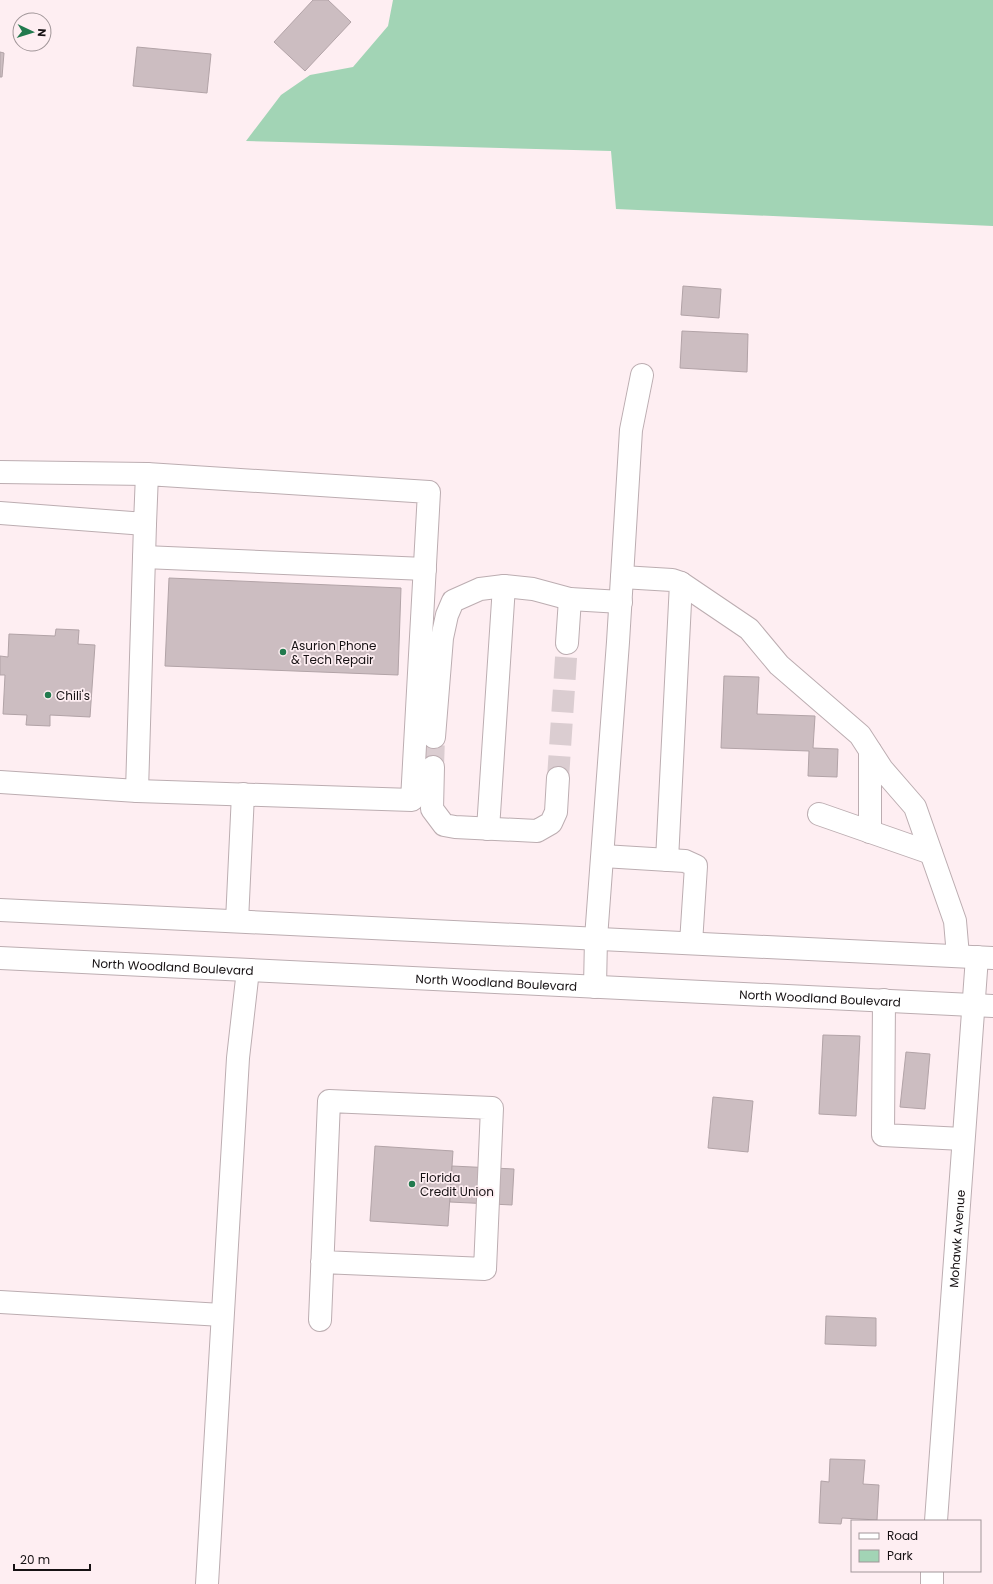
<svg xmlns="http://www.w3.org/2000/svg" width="993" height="1584" font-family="Poppins,sans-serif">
  <rect width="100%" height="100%" fill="#feeef2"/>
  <polygon fill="#a2d4b5" points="393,0 993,0 993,226 616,209 611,151 246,141 281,95 310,75 353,67 388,26"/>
  <g fill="#ccbdc1" stroke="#b2a3a7">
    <polygon points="313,0 328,0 351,22 305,71 274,42"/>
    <polygon points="137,47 211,54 207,93 133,86"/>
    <polygon points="0,52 4,53 2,77 0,77"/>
    <polygon points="683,286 721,289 719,318 681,315"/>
    <polygon points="682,331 748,334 747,372 680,368"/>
    <polygon points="169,578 401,588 398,675 165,666"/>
    <polygon points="56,629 79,630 78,644 95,645 90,717 50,715 50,726 26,725 27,715 3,714 5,675 0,675 0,656 8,657 9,634 55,636"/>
    <polygon points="724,676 759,677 757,714 815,716 813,748 838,749 837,777 808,776 809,751 721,748"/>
    <polygon points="823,1035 860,1036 856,1116 819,1114"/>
    <polygon points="906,1052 930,1054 925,1109 900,1107"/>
    <polygon points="713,1097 753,1101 748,1152 708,1148"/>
    <polygon points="375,1146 453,1151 448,1226 370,1221"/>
    <polygon points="452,1166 514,1169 512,1205 450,1202"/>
    <polygon points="826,1316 876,1318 876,1346 825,1344"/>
    <polygon points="830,1459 865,1460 863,1484 879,1485 877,1520 842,1518 841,1524 819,1523 821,1481 829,1482"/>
  </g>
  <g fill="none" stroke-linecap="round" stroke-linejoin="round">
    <g stroke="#dbcdd1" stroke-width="22" stroke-dasharray="22 11" stroke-linecap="butt">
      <polyline points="433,767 434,737"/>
      <polyline points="558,778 567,643"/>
    </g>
    <defs>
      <g id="minor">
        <polyline points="0,472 147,474"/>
        <polyline points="0,513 145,524 147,474 429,492 412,800 137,791 0,782"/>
        <polyline points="144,557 425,569"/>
        <polyline points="622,577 672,580 681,583 667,860"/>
        <polyline points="681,583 749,629 779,665 860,735 882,769 915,807 955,921 958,956"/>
        <polyline points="567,643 570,599"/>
        <polyline points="434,737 442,638 447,615 453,601 480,589 504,586 533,589 570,599 621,602"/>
        <polyline points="433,767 432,809 444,825 455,827 537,831 551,823 556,812 558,778"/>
        <polyline points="137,791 145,524"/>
        <polyline points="819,814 931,853"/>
        <polyline points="488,829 504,586"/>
        <polyline points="870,832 870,751"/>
        <polyline points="603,856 685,861 696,866 691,943"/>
        <polyline points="237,921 243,794"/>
        <polyline points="595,987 596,938 618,642 631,430 642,375"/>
        <polyline points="884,1000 883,1135 963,1139"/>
        <polyline points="0,1302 222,1315"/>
        <polyline points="320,1320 329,1101 492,1108 485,1269 322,1262"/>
        <path id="s1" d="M 936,1521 L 977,957"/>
        <polyline points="207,1584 238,1058 248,970"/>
        <polyline points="932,1584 932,1571"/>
      </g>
      <g id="major">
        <polyline points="0,910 993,958"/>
        <path id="s2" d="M 0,958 L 993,1006"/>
      </g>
    </defs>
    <use href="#minor" stroke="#bcadb1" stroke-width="24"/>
    <use href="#major" stroke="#bcadb1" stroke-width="24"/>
    <use href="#minor" stroke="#fff" stroke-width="22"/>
    <use href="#major" stroke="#fff" stroke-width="22"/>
  </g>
  <g fill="#227a4e" stroke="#feeef2" stroke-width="1.5">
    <circle cx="283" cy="652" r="4"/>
    <circle cx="48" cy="695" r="4"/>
    <circle cx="412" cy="1184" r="4"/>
  </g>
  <g text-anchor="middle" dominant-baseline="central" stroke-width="3.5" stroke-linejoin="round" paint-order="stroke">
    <g font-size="12" fill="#161113" stroke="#feeef2" text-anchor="start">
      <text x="291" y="645">Asurion Phone<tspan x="291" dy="14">&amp; Tech Repair</tspan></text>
      <text x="56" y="695">Chili's</text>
      <text x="420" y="1177">Florida<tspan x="420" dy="14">Credit Union</tspan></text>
    </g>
    <g font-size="12" fill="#161113" stroke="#feeef2">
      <text stroke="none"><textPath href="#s2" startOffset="173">North Woodland Boulevard</textPath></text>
      <text stroke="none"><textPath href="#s2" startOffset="497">North Woodland Boulevard</textPath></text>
      <text stroke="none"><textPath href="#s2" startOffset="821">North Woodland Boulevard</textPath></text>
      <text stroke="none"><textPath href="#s1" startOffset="283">Mohawk Avenue</textPath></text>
    </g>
  </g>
  <rect x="851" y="1520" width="130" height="52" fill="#feeef2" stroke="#a19699"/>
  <rect x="859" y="1533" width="20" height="6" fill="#ffffff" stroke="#a19699"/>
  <text x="887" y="1540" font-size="12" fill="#161113">Road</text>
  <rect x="859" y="1550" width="20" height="12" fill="#a2d4b5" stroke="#a19699"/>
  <text x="887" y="1560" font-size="12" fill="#161113">Park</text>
  <g transform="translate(32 32) rotate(94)"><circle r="19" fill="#feeef2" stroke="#a19699"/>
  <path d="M0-3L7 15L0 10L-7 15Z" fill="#227a4e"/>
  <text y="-6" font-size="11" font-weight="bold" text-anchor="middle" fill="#161113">N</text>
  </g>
  <path d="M14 1564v6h76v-6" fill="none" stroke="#161113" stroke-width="2"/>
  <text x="20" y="1564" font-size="12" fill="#161113" stroke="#feeef2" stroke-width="3" paint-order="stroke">20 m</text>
</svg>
